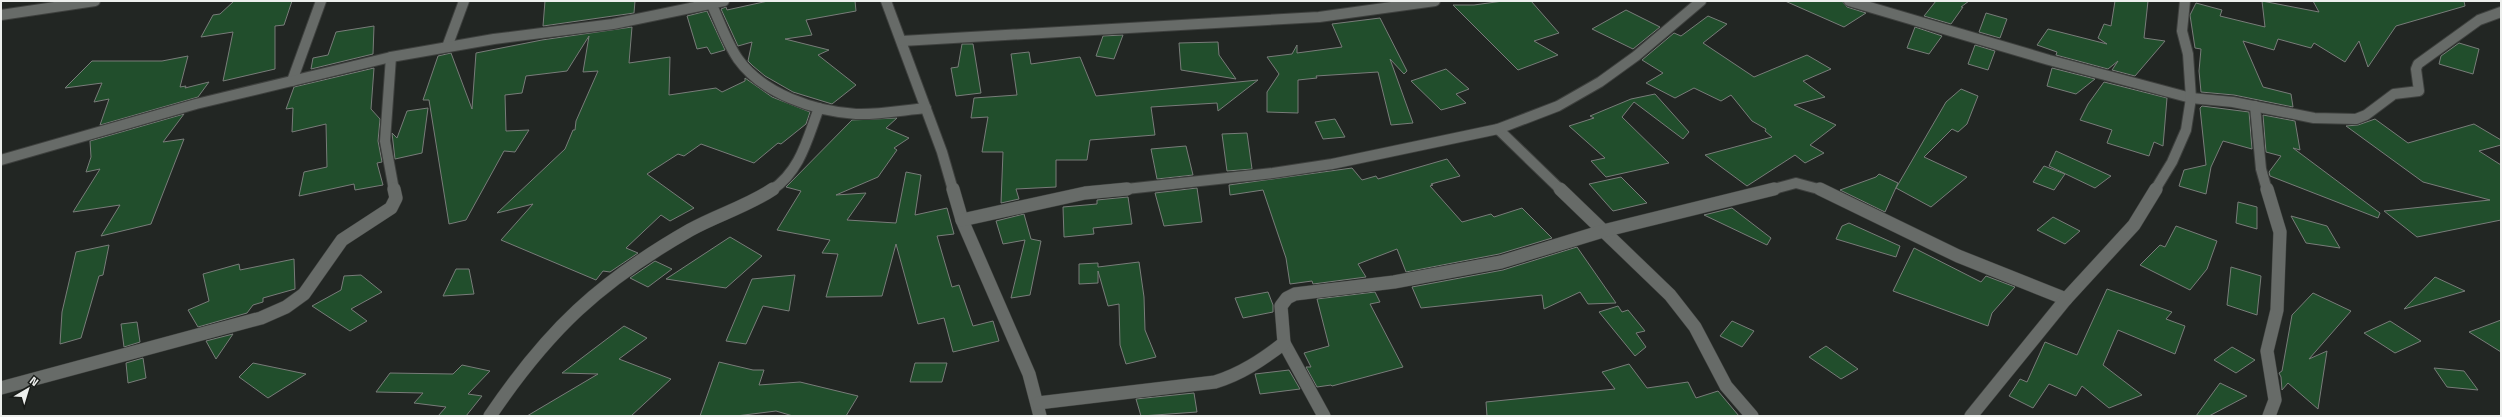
<svg xmlns="http://www.w3.org/2000/svg" width="2502" height="417" font-family="'Titillium Web',sans-serif">
  <rect width="100%" height="100%" fill="#222623"/>
  <g fill="#214e2c" stroke="#787c79">
    <polygon points="234,1 292,1 284,25 275,26 275,69 223,81 233,32 201,37 213,15 220,14"/>
    <polygon points="545,1 635,1 634,13 543,26"/>
    <polygon points="768,1 855,1 856,11 806,20 812,35 785,39 829,50 818,55 856,85 832,104 793,92 765,76 753,66 748,61 752,42 738,46 721,9 726,7 727,10"/>
    <polygon points="1503,1 1531,1 1559,33 1534,41 1558,55 1518,70 1453,5 1474,5"/>
    <polygon points="1785,1 1842,1 1847,7 1866,13 1844,27"/>
    <polygon points="1936,1 1969,1 1961,7 1963,7 1951,24 1924,16"/>
    <polygon points="2115,1 2148,1 2144,38 2165,41 2135,76 2112,70 2118,61 2108,69 2056,55 2057,52 2037,45 2048,29 2107,44 2098,38 2104,24 2111,26"/>
    <polygon points="2262,1 2319,12 2313,1 2464,1 2465,6 2396,26 2368,67 2359,41 2345,62 2314,43 2311,48 2278,39 2274,50 2243,41 2263,87 2291,94 2293,107 2234,95 2201,92 2199,71 2201,49 2195,48 2190,15 2196,3 2222,10 2220,16 2265,27"/>
    <polygon points="1626,10 1660,27 1633,49 1592,29"/>
    <polygon points="707,11 725,50 711,54 707,47 697,49 687,16"/>
    <polygon points="1986,13 2007,19 2000,38 1979,32"/>
    <polygon points="1708,16 1727,24 1703,43 1754,77 1807,55 1831,69 1803,81 1825,97 1794,105 1836,125 1810,145 1824,153 1805,163 1795,155 1747,186 1705,155 1772,137 1765,131 1766,129 1752,121 1731,95 1721,101 1694,88 1675,98 1646,83 1663,73 1642,60 1674,33 1681,36"/>
    <polygon points="1380,18 1407,71 1404,74 1390,59 1413,123 1391,125 1378,72 1316,76 1317,78 1298,80 1298,113 1267,112 1267,92 1279,74 1267,57 1292,54 1297,45 1297,53 1342,47 1332,24"/>
    <polygon points="374,26 373,54 311,69 313,58 328,55 336,32"/>
    <polygon points="632,27 629,63 670,57 669,95 716,88 722,92 745,81 745,78 772,97 810,112 806,124 781,144 778,143 754,163 701,144 684,156 678,154 647,174 694,208 670,221 661,215 626,248 638,253 610,272 603,271 596,280 501,240 533,204 497,213 565,149 573,130 575,130 576,121 598,71 583,72 589,36 567,71 526,76 522,93 505,95 506,131 529,130 515,152 504,151 466,220 449,224 429,100 423,100 438,56 451,53 472,109 476,53 542,40"/>
    <polygon points="1915,27 1942,36 1929,54 1907,48"/>
    <polygon points="1123,35 1114,59 1096,56 1103,36"/>
    <polygon points="1218,42 1219,55 1236,79 1181,70 1179,43"/>
    <polygon points="2459,43 2479,49 2473,74 2439,64 2441,56"/>
    <polygon points="962,44 973,44 981,93 956,96 951,68 958,67"/>
    <polygon points="1975,45 1995,51 1988,70 1968,64"/>
    <polygon points="1029,52 1031,64 1080,57 1096,96 1258,80 1218,111 1217,103 1151,107 1155,135 1090,140 1087,160 1056,160 1056,187 1016,189 1019,199 1001,203 1003,152 982,152 988,117 971,118 974,98 1017,95 1011,54"/>
    <polygon points="188,56 180,87 186,86 185,88 209,82 198,97 100,125 109,99 94,102 102,83 65,88 92,61 162,61"/>
    <polygon points="374,68 371,109 380,119 378,141 382,162 377,163 383,185 355,190 354,184 299,196 304,172 327,167 326,124 292,132 293,108 286,109 294,87"/>
    <polygon points="2052,68 2095,79 2076,94 2047,86"/>
    <polygon points="1446,69 1469,89 1456,94 1466,103 1441,110 1411,81"/>
    <polygon points="2104,82 2167,98 2163,146 2154,142 2149,156 2107,143 2112,130 2080,120 2088,104"/>
    <polygon points="1961,89 1978,96 1967,124 1958,132 1952,129 1924,157 1967,177 1931,207 1896,188 1946,102"/>
    <polygon points="1655,94 1689,132 1683,139 1634,102 1622,117 1669,163 1606,177 1591,161 1605,158 1569,126 1594,118 1590,116 1631,99"/>
    <polygon points="2202,106 2249,112 2252,149 2223,141 2211,167 2206,194 2179,186 2184,170 2206,165 2200,108"/>
    <polygon points="428,108 422,153 395,159 392,133 397,138 407,111"/>
    <polygon points="184,114 163,142 184,139 151,224 101,236 120,205 73,212 100,169 86,172 91,157 90,141"/>
    <polygon points="2263,115 2295,121 2300,150 2293,148 2380,213 2378,218 2270,176 2269,172 2281,156 2266,152"/>
    <polygon points="897,118 886,128 909,138 894,148 897,150 878,177 836,195 866,193 847,220 896,223 906,172 921,175 915,215 947,208 954,234 937,236 952,287 959,285 973,326 993,321 999,341 953,352 944,318 918,324 896,244 882,296 826,297 838,254 822,253 830,240 777,230 801,191 786,187 852,120"/>
    <polygon points="1335,119 1345,137 1323,139 1315,122"/>
    <polygon points="2375,119 2408,143 2474,124 2501,140 2501,145 2479,151 2501,165 2501,220 2417,237 2384,211 2490,200 2423,182 2346,126 2358,125"/>
    <polygon points="1247,133 1252,169 1227,171 1222,134"/>
    <polygon points="1186,146 1193,175 1157,179 1151,149"/>
    <polygon points="2056,151 2111,176 2095,188 2049,166"/>
    <polygon points="1447,159 1460,176 1431,184 1433,185 1430,186 1462,222 1491,214 1494,217 1522,208 1552,238 1499,254 1406,272 1397,249 1358,264 1366,277 1313,284 1312,281 1290,284 1286,258 1263,190 1230,195 1229,185 1352,168 1362,180 1376,176 1378,179"/>
    <polygon points="2044,166 2065,174 2054,190 2033,182"/>
    <polygon points="1879,174 1898,183 1885,212 1840,190 1876,177"/>
    <polygon points="1621,177 1647,203 1613,211 1589,184"/>
    <polygon points="1197,188 1202,222 1164,226 1155,193"/>
    <polygon points="1128,197 1132,224 1093,228 1094,234 1064,237 1063,207 1097,204 1097,200"/>
    <polygon points="2238,202 2257,207 2257,229 2236,223"/>
    <polygon points="1732,208 1771,238 1767,245 1704,215"/>
    <polygon points="1024,214 1031,239 1041,241 1030,295 1011,298 1025,240 1003,244 996,221"/>
    <polygon points="2291,216 2327,226 2340,248 2306,243"/>
    <polygon points="2053,217 2080,231 2065,244 2037,230"/>
    <polygon points="1849,223 1900,246 1896,257 1836,239 1842,226"/>
    <polygon points="2176,226 2217,241 2207,269 2190,290 2140,265 2160,245 2165,247"/>
    <polygon points="730,237 762,256 726,288 666,279"/>
    <polygon points="109,245 103,275 99,276 81,338 60,344 62,312 76,252"/>
    <polygon points="1577,247 1616,303 1588,304 1580,292 1544,309 1542,295 1421,308 1412,287 1503,270"/>
    <polygon points="1914,248 1981,282 1986,276 2015,287 1992,313 1988,326 1893,291"/>
    <polygon points="294,259 295,289 263,298 263,302 253,305 247,313 198,327 188,310 209,301 203,274 239,264 240,270"/>
    <polygon points="655,261 672,269 648,287 630,278"/>
    <polygon points="1139,262 1144,297 1145,330 1156,357 1126,364 1120,345 1119,304 1108,306 1098,271 1098,283 1079,284 1079,264 1098,263 1098,267"/>
    <polygon points="2231,267 2261,276 2257,315 2227,305"/>
    <polygon points="456,269 469,269 474,294 443,296"/>
    <polygon points="361,275 382,292 351,309 367,321 350,331 312,306 341,290 344,276"/>
    <polygon points="795,275 789,311 763,306 746,344 726,341 752,279"/>
    <polygon points="2435,277 2465,291 2404,309"/>
    <polygon points="2107,289 2172,312 2166,319 2185,326 2175,354 2118,330 2103,365 2142,395 2109,408 2082,386 2076,396 2049,384 2033,408 2009,396 2020,379 2027,382 2045,342 2077,355"/>
    <polygon points="1268,292 1273,305 1273,312 1243,318 1235,298"/>
    <polygon points="1375,292 1380,302 1370,304 1403,367 1332,386 1331,385 1317,387 1306,367 1311,367 1304,353 1329,346 1317,299"/>
    <polygon points="2313,293 2351,311 2309,359 2327,351 2318,409 2288,383 2282,390 2281,377 2279,373 2282,371 2292,315"/>
    <polygon points="1618,306 1622,312 1628,310 1645,331 1636,333 1646,347 1635,356 1599,312"/>
    <polygon points="2501,320 2501,352 2469,332"/>
    <polygon points="1732,321 1754,331 1742,347 1720,336"/>
    <polygon points="2390,321 2421,341 2395,353 2364,333"/>
    <polygon points="137,322 140,342 124,347 121,324"/>
    <polygon points="624,326 647,338 619,359 671,379 631,416 527,416 598,374 562,373"/>
    <polygon points="233,334 216,359 206,341"/>
    <polygon points="1826,346 1858,369 1841,379 1809,357"/>
    <polygon points="2232,347 2255,360 2236,373 2214,360"/>
    <polygon points="143,358 146,378 128,383 126,363"/>
    <polygon points="719,362 753,370 764,370 759,385 800,382 858,396 846,416 793,416 776,411 736,416 700,416"/>
    <polygon points="253,363 306,374 268,398 239,377"/>
    <polygon points="915,363 947,363 942,382 910,382"/>
    <polygon points="1629,364 1647,388 1688,382 1696,398 1718,391 1739,416 1487,416 1486,402 1615,389 1602,372"/>
    <polygon points="462,365 490,371 468,394 482,396 466,416 438,416 446,407 414,403 423,393 376,392 390,373 453,374"/>
    <polygon points="2434,368 2464,371 2478,390 2447,387"/>
    <polygon points="1289,370 1300,389 1260,394 1255,374"/>
    <polygon points="2220,383 2247,396 2209,416 2196,416"/>
    <polygon points="1194,393 1197,412 1141,416 1136,399"/>
  </g>
  <g fill="none" stroke-linecap="round" stroke-linejoin="round">
    <defs>
      <g id="minor-far1">
        <path d="M 710,1 C 719,19 726,42 738,59 C 763,94 814,111 856,114 C 878,115 904,110 926,108"/>
        <polyline points="886,1 942,152 953,190"/>
        <polyline points="1849,1 2049,60 2191,98 2233,102 2314,118 2356,119 2366,115 2394,94 2419,91 2416,69 2418,64 2479,20 2501,12"/>
        <polyline points="1,15 95,1"/>
        <polyline points="902,41 1319,17 1435,1"/>
        <polyline points="447,47 464,1"/>
        <polyline points="391,57 385,141 394,190"/>
        <polyline points="292,81 321,1"/>
        <polyline points="2255,106 2261,169 2267,190"/>
        <polyline points="1498,129 1561,190"/>
        <polyline points="1,160 196,104 391,57 494,39 613,24 724,1"/>
        <path d="M 772,190 C 801,170 807,139 819,108"/>
        <polyline points="1117,190 1273,173 1332,164 1498,129 1558,106 1600,82 1636,56 1701,1"/>
        <polyline points="1770,190 1796,183 1822,190"/>
        <polyline points="2155,190 2172,162 2186,130 2191,98 2188,54 2182,31 2185,1"/>
      </g>
      <g id="minor">
        <polyline points="953,189 962,220 1029,374 1040,416"/>
        <polyline points="1560,189 1670,295 1695,327 1726,386 1752,416"/>
        <polyline points="1820,189 1958,256 2066,299"/>
        <polyline points="2267,189 2280,232 2277,310 2267,351 2275,400 2269,416"/>
        <polyline points="962,220 1085,193 1127,189"/>
        <polyline points="1284,343 1324,416"/>
        <polyline points="1,388 261,318 286,307 304,294 342,240 391,208 396,198 394,189"/>
        <path d="M 1038,403 L 1215,382 C 1241,374 1262,360 1284,343 L 1281,306 L 1287,298 L 1295,294 L 1394,282 L 1501,262 L 1603,231 L 1774,189"/>
        <path d="M 490,416 C 548,330 599,282 690,230 C 717,215 748,206 773,189"/>
        <polyline points="1971,416 2066,299 2134,225 2156,189"/>
      </g>
    </defs>
    <use href="#minor-far1" stroke="#3e403e" stroke-width="12"/>
    <use href="#minor" stroke="#3e403e" stroke-width="14"/>
    <use href="#minor-far1" stroke="#676b68" stroke-width="10"/>
    <use href="#minor" stroke="#676b68" stroke-width="13"/>
  </g>
  <rect width="2502" height="417" fill="none" stroke="#edefed" stroke-width="4"/>
  <g transform="translate(28 389) rotate(38)" stroke="#191c19" stroke-width="3" paint-order="stroke">
  <path d="M0-3L7 15L0 10L-7 15Z" fill="#edefed"/>
  <text y="-6" font-size="11" font-weight="bold" text-anchor="middle" fill="#edefed">N</text>
  </g>
</svg>
